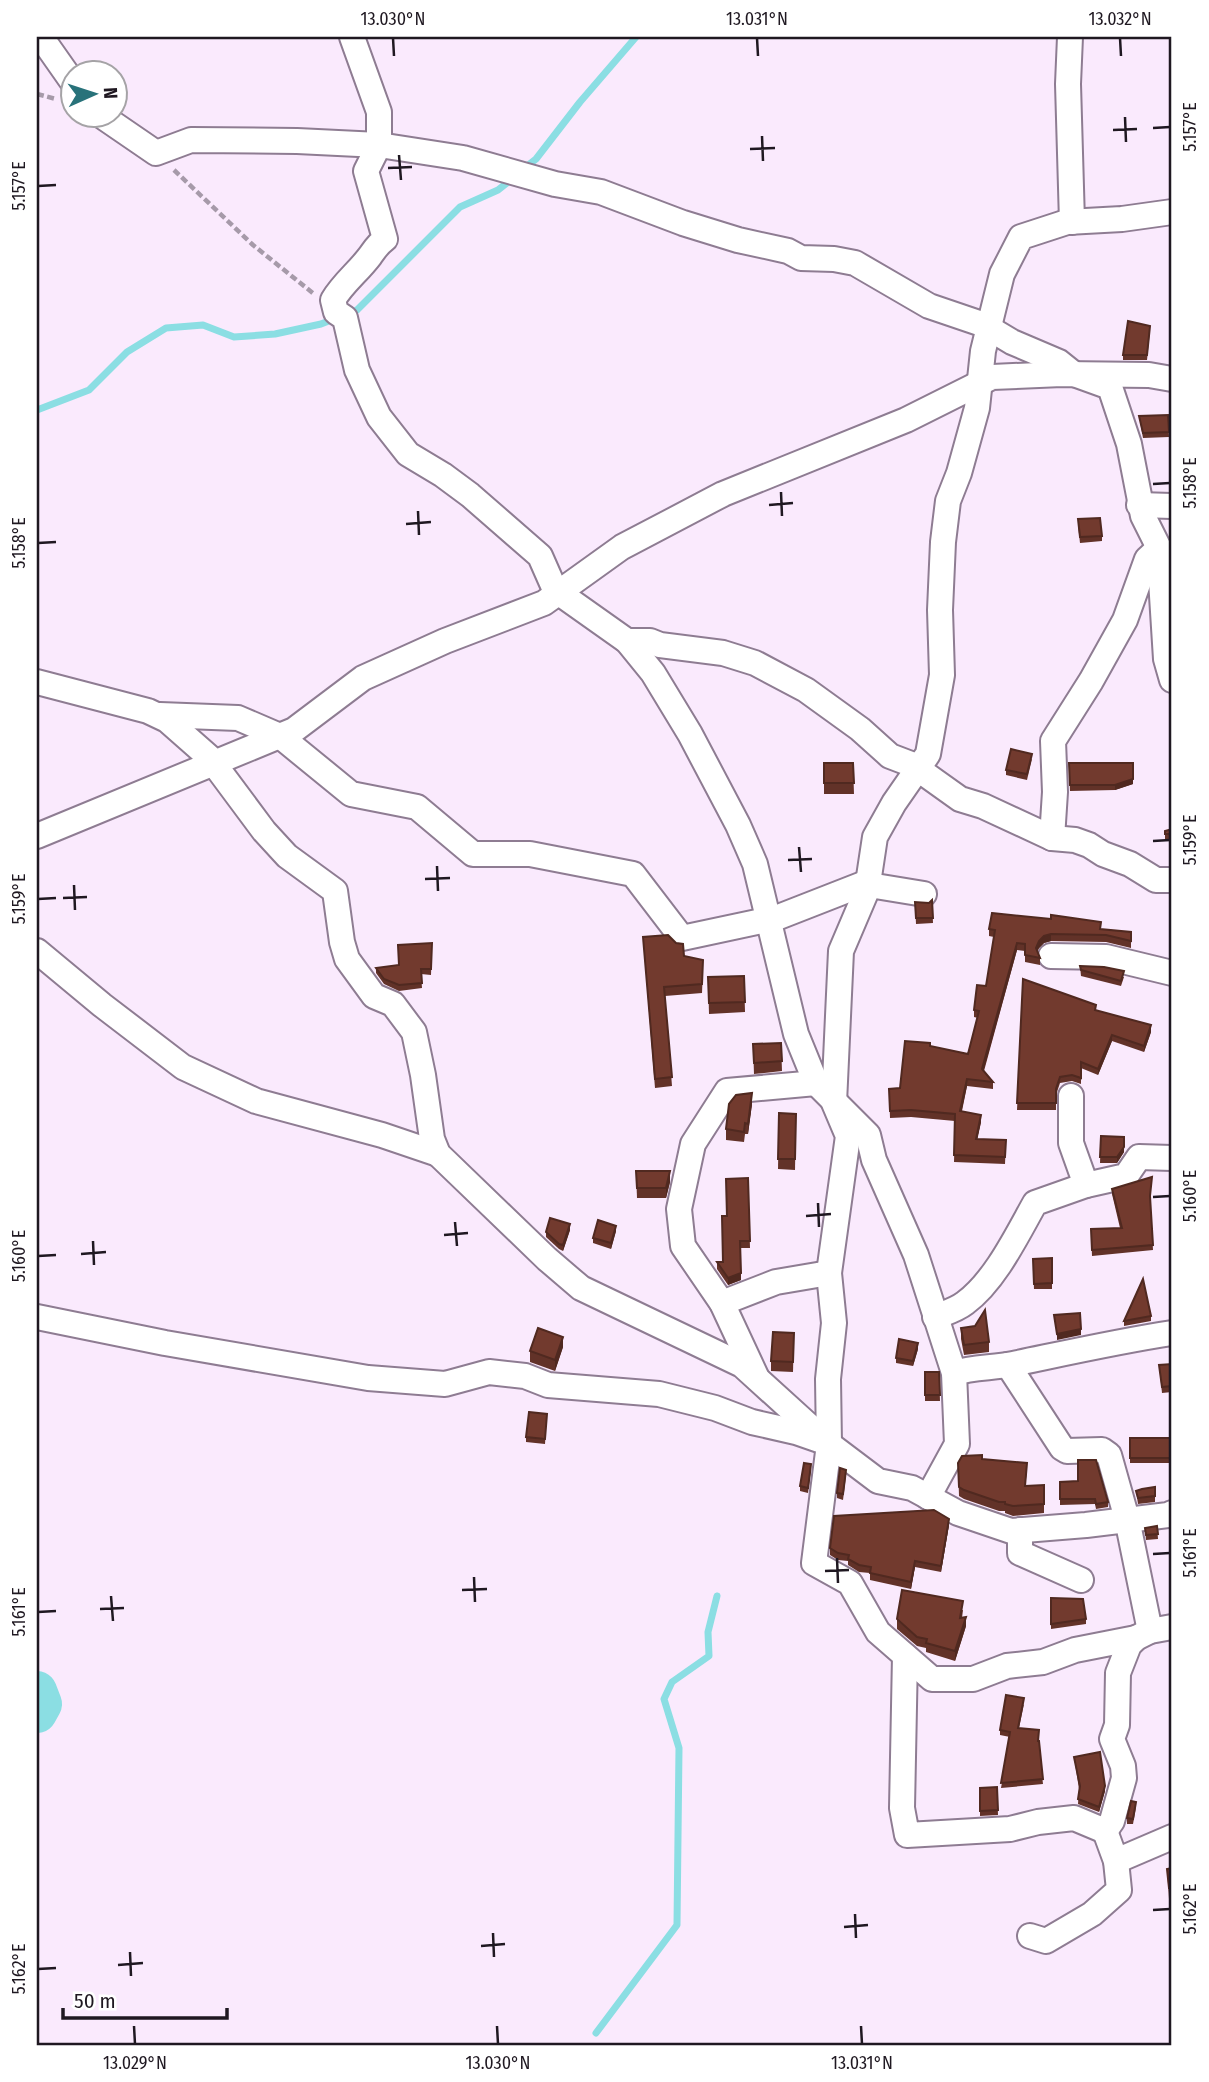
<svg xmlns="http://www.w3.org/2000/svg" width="1209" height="2082" font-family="'Fira Sans Condensed',sans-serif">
  <rect width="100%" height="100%" fill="#faeafd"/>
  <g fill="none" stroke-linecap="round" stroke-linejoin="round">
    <g stroke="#8bdee3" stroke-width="7">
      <polyline points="522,170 536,159 580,102 636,37"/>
      <polyline points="37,410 89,390 127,352 166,328 203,325 234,337 275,334 321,324 357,310 460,207 498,190 513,178"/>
      <polyline points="596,2033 677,1925 679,1748 664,1699 672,1682 709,1656 708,1632 717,1596"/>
    </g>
    <polyline stroke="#8bdee3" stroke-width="40" points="37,1691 42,1704 37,1713"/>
    <defs>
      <g id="street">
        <polyline points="41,37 74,84"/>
        <path d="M 352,37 L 379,112 L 379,145 L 366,171 L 385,239 C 378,244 375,249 370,256 C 358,272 343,283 333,300 L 336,312 L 345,318 L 357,370 L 379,417 L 408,454 L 443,475 L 470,495 L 540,556 L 555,590 L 627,641 L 653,673 L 690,734 L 738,825 L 755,864 L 796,1034 L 816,1083 L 868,1135 L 874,1160 L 916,1255 L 954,1373 L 957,1444 L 928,1497"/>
        <polyline points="1070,37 1068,84 1072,222"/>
        <polyline points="102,116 156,153 191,140 297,141 379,145 463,158 555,184 601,192 683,223 738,240 788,251 801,258 834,259 855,263 929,306 982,324 1012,342 1059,362 1074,374 1110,387 1129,444 1143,516 1159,548 1166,659 1172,680"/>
        <polyline points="1139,505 1172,506"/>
        <polyline points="627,641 650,641 660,645 723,653 755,663 806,690 860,729 890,756 911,764 960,799 983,806 1052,838 1075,840 1089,845 1103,854 1130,864 1156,880 1172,880"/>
        <polyline points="37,682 148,711 167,720 209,757 264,831 287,856 335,891 342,942 347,959 374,996 393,1004 414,1032 423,1075 432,1139 438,1154 547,1259 581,1288 742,1365 829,1444 878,1481 912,1488 958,1513 1011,1531 1086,1525 1168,1515 1172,1513"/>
        <polyline points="160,715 238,718 280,736 351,794 417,807 473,854 530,854 633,874 682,938 776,918 863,884 924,894"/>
        <polyline points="37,836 294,730 363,678 445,641 544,603 622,547 723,494 906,420 992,377 1062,374 1149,375 1172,379"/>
        <polyline points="1052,838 1055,792 1053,741 1091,681 1125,620 1147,559 1159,548"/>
        <polyline points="37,951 102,1005 183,1067 256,1101 382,1135 438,1154"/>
        <polyline points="1051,956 1106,957 1172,973"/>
        <polyline points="1071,1096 1071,1143 1086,1185"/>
        <polyline points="722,1303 776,1282 829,1273"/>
        <polyline points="37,1317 165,1343 368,1378 445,1384 489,1372 525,1376 548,1385 659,1394 715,1408 752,1422 796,1432 819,1440"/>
        <path d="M 935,1317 C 945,1313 956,1310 965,1303 C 995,1281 1017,1235 1035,1203 L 1086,1185 L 1126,1176 L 1139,1157 L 1172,1158"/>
        <polyline points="1008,1365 1062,1448 1067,1451 1102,1450 1109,1455 1127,1519 1150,1631"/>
        <path d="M 954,1373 C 973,1367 993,1368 1013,1364 C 1066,1353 1119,1341 1172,1333"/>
        <polyline points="756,1376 722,1303 683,1246 679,1209 693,1144 727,1091 816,1083"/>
        <polyline points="1020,1530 1020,1553 1081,1580"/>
        <polyline points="1136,1638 1075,1650 1043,1662 1007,1666 973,1679 932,1679 878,1632 850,1583 814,1563 829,1444 828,1379 834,1323 829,1273 848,1136 834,1103 841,951 867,890 875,837 894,803 928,754 942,675 940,610 943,542 948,501 959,473 977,408 983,351 1002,274 1021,237 1067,222 1122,219 1172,212"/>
        <polyline points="905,1656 902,1808 907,1835 1010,1829 1038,1822 1074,1818 1105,1831 1112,1821 1124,1778 1123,1766 1112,1739 1117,1725 1118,1673 1129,1645 1136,1638 1150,1631 1172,1627"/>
        <polyline points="1116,1861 1172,1837"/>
        <polyline points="1030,1936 1046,1941 1092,1914 1119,1890 1116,1861 1105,1831"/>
      </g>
    </defs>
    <use href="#street" stroke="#8e7c92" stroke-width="28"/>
    <g stroke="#a69aa9" stroke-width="4.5" stroke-dasharray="7 3.5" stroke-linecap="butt">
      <polyline points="37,94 56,99"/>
      <polyline points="174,170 253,245 314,294"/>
    </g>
    <use href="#street" stroke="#fff" stroke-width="24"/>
  </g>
  <g fill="#623228">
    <polygon points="1150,331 1147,360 1123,360 1123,355"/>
    <polygon points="1168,415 1169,437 1143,438 1139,416"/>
    <polygon points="1078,525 1102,536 1102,541 1080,543"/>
    <polygon points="1032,759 1027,780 1006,775 1006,770"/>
    <polygon points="824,763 853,763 854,794 824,794"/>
    <polygon points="1069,763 1133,763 1133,784 1115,790 1070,791"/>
    <polygon points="1172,829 1172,840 1165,839 1165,831"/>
    <polygon points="932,900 933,923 916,924 915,902 929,903"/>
    <polygon points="989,929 1101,929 1131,932 1131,948 1106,942 1051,941 1044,943 1039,948 1037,951 1040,958 1040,965 1025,962 1025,951 1017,950 984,1071 993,1082 993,1089 967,1086 962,1111 981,1122 977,1139 1006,1140 1005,1164 954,1162 955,1121 911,1117 890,1118 889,1089 900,1088 930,1046 968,1054 978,1018 974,1017 974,1010 986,986 994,937 989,936"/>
    <polygon points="643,937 684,956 703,969 702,993 665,996 672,1086 655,1088"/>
    <polygon points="432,943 431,975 421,974 422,988 399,991 384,984 376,973 376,968 399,965"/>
    <polygon points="1080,966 1124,977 1121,986 1081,976"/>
    <polygon points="744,976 745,1012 709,1014 708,977"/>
    <polygon points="1023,979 1096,1010 1151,1032 1144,1052 1112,1041 1098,1075 1081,1068 1081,1084 1072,1081 1060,1083 1056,1095 1056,1110 1017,1110"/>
    <polygon points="781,1043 782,1071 754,1074 753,1044"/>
    <polygon points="752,1104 748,1134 745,1134 744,1142 726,1140 726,1129"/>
    <polygon points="779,1113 796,1114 795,1170 778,1169"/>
    <polygon points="1101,1136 1124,1137 1124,1152 1117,1163 1100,1163"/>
    <polygon points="636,1171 670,1182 666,1198 637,1198"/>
    <polygon points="748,1178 750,1248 740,1248 741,1280 728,1285 717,1269 717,1262 723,1262 727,1216"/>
    <polygon points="1112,1189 1150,1199 1153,1250 1092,1256 1091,1229 1120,1228 1112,1194"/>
    <polygon points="570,1230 563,1251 559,1249 546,1237 546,1232"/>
    <polygon points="616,1231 611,1249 593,1243 593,1238"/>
    <polygon points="1052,1258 1052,1289 1034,1289 1033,1259"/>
    <polygon points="1151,1316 1151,1321 1124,1326 1124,1321"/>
    <polygon points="961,1328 989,1342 989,1352 964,1355 961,1339"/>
    <polygon points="794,1333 793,1372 771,1371 771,1361"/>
    <polygon points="563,1347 555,1371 530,1362 530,1351"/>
    <polygon points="918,1349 913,1366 896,1363 896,1358"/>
    <polygon points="1172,1364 1172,1392 1162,1393 1159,1365"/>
    <polygon points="925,1372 939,1372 940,1401 925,1401"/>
    <polygon points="547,1414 545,1444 526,1442 526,1437"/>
    <rect x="1130" y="1438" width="42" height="25"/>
    <polygon points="982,1459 1027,1472 1025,1486 1044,1485 1044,1513 1013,1516 1005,1513 1005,1511 999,1511 964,1499 959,1496 958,1463"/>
    <polygon points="811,1470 808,1493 800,1491 800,1486"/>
    <polygon points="846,1476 843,1500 837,1498 837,1493"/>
    <polygon points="1078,1481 1108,1502 1108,1507 1096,1509 1095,1504 1060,1505 1060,1482"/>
    <polygon points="1155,1487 1155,1502 1138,1504 1136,1491"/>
    <polygon points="949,1525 941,1572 915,1567 911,1589 870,1580 870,1573 859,1572 848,1565 848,1561 838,1560 830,1555 830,1548"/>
    <polygon points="1157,1526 1158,1539 1146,1540 1145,1528"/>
    <polygon points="1051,1598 1086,1619 1086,1624 1051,1629"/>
    <polygon points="963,1610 962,1618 966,1626 955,1661 926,1652 926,1648 917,1646 897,1629 897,1619"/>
    <polygon points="1024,1704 1019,1728 1038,1741 1043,1784 1001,1788 1010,1737 1000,1735 1000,1730"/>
    <polygon points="1074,1757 1105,1791 1099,1812 1078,1804 1079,1789"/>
    <polygon points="997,1787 998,1815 980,1816 980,1788"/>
    <polygon points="1136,1807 1133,1824 1127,1824 1127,1818"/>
    <polygon points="1172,1868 1172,1898 1169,1899 1167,1869"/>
  </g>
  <g fill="#502920">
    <polygon points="1133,779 1133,784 1115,790 1115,785"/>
    <polygon points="1051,934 1051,941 1044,943 1039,948 1036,955 1036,948 1039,941 1044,936"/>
    <polygon points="1017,943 1017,950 982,1076 982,1069"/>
    <polygon points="1151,1025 1151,1032 1144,1052 1144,1046"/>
    <polygon points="1112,1035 1112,1041 1098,1075 1098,1069"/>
    <polygon points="967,1079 967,1086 960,1118 960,1111"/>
    <polygon points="752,1093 752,1104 748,1134 748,1124"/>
    <polygon points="981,1115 981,1122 976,1146 976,1139"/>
    <polygon points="1124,1147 1124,1152 1117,1163 1117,1157"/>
    <polygon points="670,1171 670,1182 666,1198 666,1188"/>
    <polygon points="570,1224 570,1230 563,1251 563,1245"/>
    <polygon points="616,1226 616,1231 611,1249 611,1243"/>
    <polygon points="741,1273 741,1280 728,1285 728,1278"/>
    <polygon points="1081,1329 1081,1335 1057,1340 1057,1334"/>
    <polygon points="563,1337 563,1347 555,1371 555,1360"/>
    <polygon points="918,1343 918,1349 913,1366 913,1361"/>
    <polygon points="949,1519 949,1525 941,1572 941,1566"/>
    <polygon points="915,1561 915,1567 911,1589 911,1582"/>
    <polygon points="966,1617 966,1626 955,1661 955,1651"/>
    <polygon points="1105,1786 1105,1791 1099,1812 1099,1807"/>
  </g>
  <g fill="#723a2e" stroke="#502920" stroke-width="2">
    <polygon points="1128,321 1150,326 1147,355 1123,355"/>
    <polygon points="1168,415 1169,432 1143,433 1139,416"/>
    <polygon points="1100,518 1102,536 1080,537 1078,519"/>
    <polygon points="1011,749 1032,754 1027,774 1006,770"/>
    <polygon points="824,763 853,763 854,783 824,783"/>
    <polygon points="1069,763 1133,763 1133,779 1115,785 1070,785"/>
    <polygon points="1172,829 1172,834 1165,834 1165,831"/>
    <polygon points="932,900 933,918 916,918 915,902 929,903"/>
    <polygon points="992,913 1051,919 1051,915 1101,922 1100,929 1131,932 1131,941 1106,935 1051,934 1044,936 1039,941 1036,948 1040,958 1025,955 1025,944 1017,943 982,1069 993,1082 967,1079 960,1111 981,1115 976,1139 1006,1140 1005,1157 954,1155 955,1114 911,1110 890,1111 889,1089 900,1088 905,1041 930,1043 930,1046 968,1054 979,1011 974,1010 977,985 986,986 995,930 989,929"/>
    <polygon points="668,935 676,943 683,944 684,956 703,960 702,984 664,987 672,1077 655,1079 643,937"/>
    <polygon points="432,943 431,969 421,969 422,983 399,985 384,979 376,968 399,965 398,945"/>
    <polygon points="1080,966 1104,967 1124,971 1121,981 1081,970"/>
    <polygon points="744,976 745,1002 709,1003 708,977"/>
    <polygon points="1023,979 1096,1005 1095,1010 1151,1025 1144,1046 1112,1035 1098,1069 1081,1062 1081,1078 1072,1075 1060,1077 1056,1089 1056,1103 1017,1103"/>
    <polygon points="781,1043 782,1061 754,1063 753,1044"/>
    <polygon points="752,1093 748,1124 745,1123 744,1132 726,1129 729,1104 736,1095"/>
    <polygon points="779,1113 796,1114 795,1159 778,1159"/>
    <polygon points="1101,1136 1124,1137 1124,1147 1117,1157 1100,1157"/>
    <polygon points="636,1171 670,1171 666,1188 637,1188"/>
    <polygon points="1152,1177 1150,1196 1153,1245 1092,1250 1091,1229 1122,1228 1112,1189"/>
    <polygon points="748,1178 750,1241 740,1241 741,1273 728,1278 717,1262 723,1262 722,1216 727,1216 726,1179"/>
    <polygon points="550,1218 570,1224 563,1245 559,1244 546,1232"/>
    <polygon points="598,1220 616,1226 611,1243 593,1238"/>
    <polygon points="1052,1258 1052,1283 1034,1284 1033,1259"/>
    <polygon points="1143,1279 1151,1316 1124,1321"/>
    <polygon points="985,1310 989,1342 964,1345 961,1328 975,1326"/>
    <polygon points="1080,1313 1081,1329 1057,1334 1054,1315"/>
    <polygon points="538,1328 563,1337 555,1360 530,1351"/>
    <polygon points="773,1332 794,1333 793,1362 771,1361"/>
    <polygon points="899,1339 918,1343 913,1361 896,1358"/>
    <polygon points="1172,1364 1172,1386 1162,1387 1159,1365"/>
    <polygon points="925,1372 939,1372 940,1395 925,1395"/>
    <polygon points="529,1412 547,1414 545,1439 526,1437"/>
    <rect x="1130" y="1438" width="42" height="20"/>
    <polygon points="982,1455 982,1459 1027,1463 1025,1486 1044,1485 1044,1504 1013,1506 1005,1504 1005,1502 999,1502 964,1490 959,1487 958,1463 962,1456"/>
    <polygon points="1078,1460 1096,1460 1108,1502 1096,1504 1095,1499 1060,1499 1060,1482 1078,1481"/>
    <polygon points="804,1463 811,1464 808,1488 800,1486"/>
    <polygon points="840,1468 846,1470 843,1494 837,1493"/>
    <polygon points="1155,1487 1155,1496 1138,1498 1136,1491 1142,1489"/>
    <polygon points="934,1510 949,1519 941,1566 915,1561 911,1582 870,1573 871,1567 859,1565 848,1559 849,1555 838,1553 830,1548 834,1516"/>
    <polygon points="1157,1526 1158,1534 1146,1535 1145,1528"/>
    <polygon points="902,1590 963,1601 960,1618 966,1617 955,1651 926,1643 927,1639 917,1637 897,1619"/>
    <polygon points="1051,1598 1083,1599 1086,1619 1051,1624"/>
    <polygon points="1006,1695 1024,1698 1018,1728 1039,1730 1038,1741 1039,1741 1043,1779 1001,1783 1010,1732 1000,1730"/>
    <polygon points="1100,1752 1105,1786 1099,1807 1078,1799 1080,1786 1074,1757"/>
    <polygon points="997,1787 998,1810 980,1811 980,1788"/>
    <polygon points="1131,1801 1136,1802 1133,1819 1127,1818"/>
    <polygon points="1172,1868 1172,1888 1169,1888 1167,1869"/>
  </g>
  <path fill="none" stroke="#1f1821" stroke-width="2.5" d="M 393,38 L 394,56M 757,38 L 758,56M 1120,38 L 1121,56M 1125,117 L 1126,142M 1153,128 L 1170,127M 1113,130 L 1137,129M 762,136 L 763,161M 750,149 L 775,148M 399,155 L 401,180M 388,168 L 412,167M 38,186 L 56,185M 1153,484 L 1170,483M 781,492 L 782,516M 769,505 L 793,503M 418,511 L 419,535M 406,524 L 431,522M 38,543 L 56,542M 1153,841 L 1170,840M 799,847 L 801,872M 788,860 L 812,859M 437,866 L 438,891M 425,879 L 450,878M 74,885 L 75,910M 63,898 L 87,897M 38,899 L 56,898M 1153,1197 L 1170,1196M 818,1203 L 819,1227M 806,1216 L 831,1214M 455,1222 L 457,1246M 444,1235 L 468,1233M 93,1241 L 94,1265M 81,1254 L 106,1252M 38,1256 L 56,1255M 1153,1554 L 1170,1553M 837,1558 L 838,1583M 825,1571 L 849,1570M 474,1577 L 475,1602M 462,1590 L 487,1589M 111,1596 L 113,1621M 100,1609 L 124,1608M 38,1612 L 56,1611M 1153,1910 L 1170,1909M 855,1914 L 856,1938M 844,1927 L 868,1925M 493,1933 L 494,1957M 481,1946 L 505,1944M 130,1952 L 131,1976M 118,1965 L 143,1963M 38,1969 L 56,1968M 134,2026 L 135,2044M 497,2026 L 498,2044M 861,2026 L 862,2044"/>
  <rect width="1209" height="2082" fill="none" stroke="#ffffff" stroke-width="77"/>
  <g transform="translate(94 94) rotate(87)"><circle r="33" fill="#ffffff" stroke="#a5a3a6" stroke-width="2"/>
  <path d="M0-5L12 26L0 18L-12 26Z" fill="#28727a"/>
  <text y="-10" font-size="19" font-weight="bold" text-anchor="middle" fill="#1f1821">N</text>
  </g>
  <path d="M63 2008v10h164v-10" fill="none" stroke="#1f1821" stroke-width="3.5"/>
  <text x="74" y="2008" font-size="21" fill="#1f1821" stroke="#ffffff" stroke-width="5" paint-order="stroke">50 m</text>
  <rect x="38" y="38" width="1132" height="2006" fill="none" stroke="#1f1821" stroke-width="2.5"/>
  <g font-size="18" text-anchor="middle" fill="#1f1821">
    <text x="393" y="25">13.030°N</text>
    <text x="757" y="25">13.031°N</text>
    <text x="1120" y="25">13.032°N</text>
    <text transform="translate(1190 127) rotate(-90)" y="6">5.157°E</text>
    <text transform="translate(19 186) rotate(-90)" y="6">5.157°E</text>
    <text transform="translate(1190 483) rotate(-90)" y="6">5.158°E</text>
    <text transform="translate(19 543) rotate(-90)" y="6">5.158°E</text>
    <text transform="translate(1190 840) rotate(-90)" y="6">5.159°E</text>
    <text transform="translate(19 899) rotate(-90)" y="6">5.159°E</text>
    <text transform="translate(1190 1196) rotate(-90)" y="6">5.160°E</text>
    <text transform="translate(19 1256) rotate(-90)" y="6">5.160°E</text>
    <text transform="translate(1190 1553) rotate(-90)" y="6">5.161°E</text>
    <text transform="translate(19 1612) rotate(-90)" y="6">5.161°E</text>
    <text transform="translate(1190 1909) rotate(-90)" y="6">5.162°E</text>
    <text transform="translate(19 1969) rotate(-90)" y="6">5.162°E</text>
    <text x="135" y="2069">13.029°N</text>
    <text x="498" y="2069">13.030°N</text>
    <text x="862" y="2069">13.031°N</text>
  </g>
</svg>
